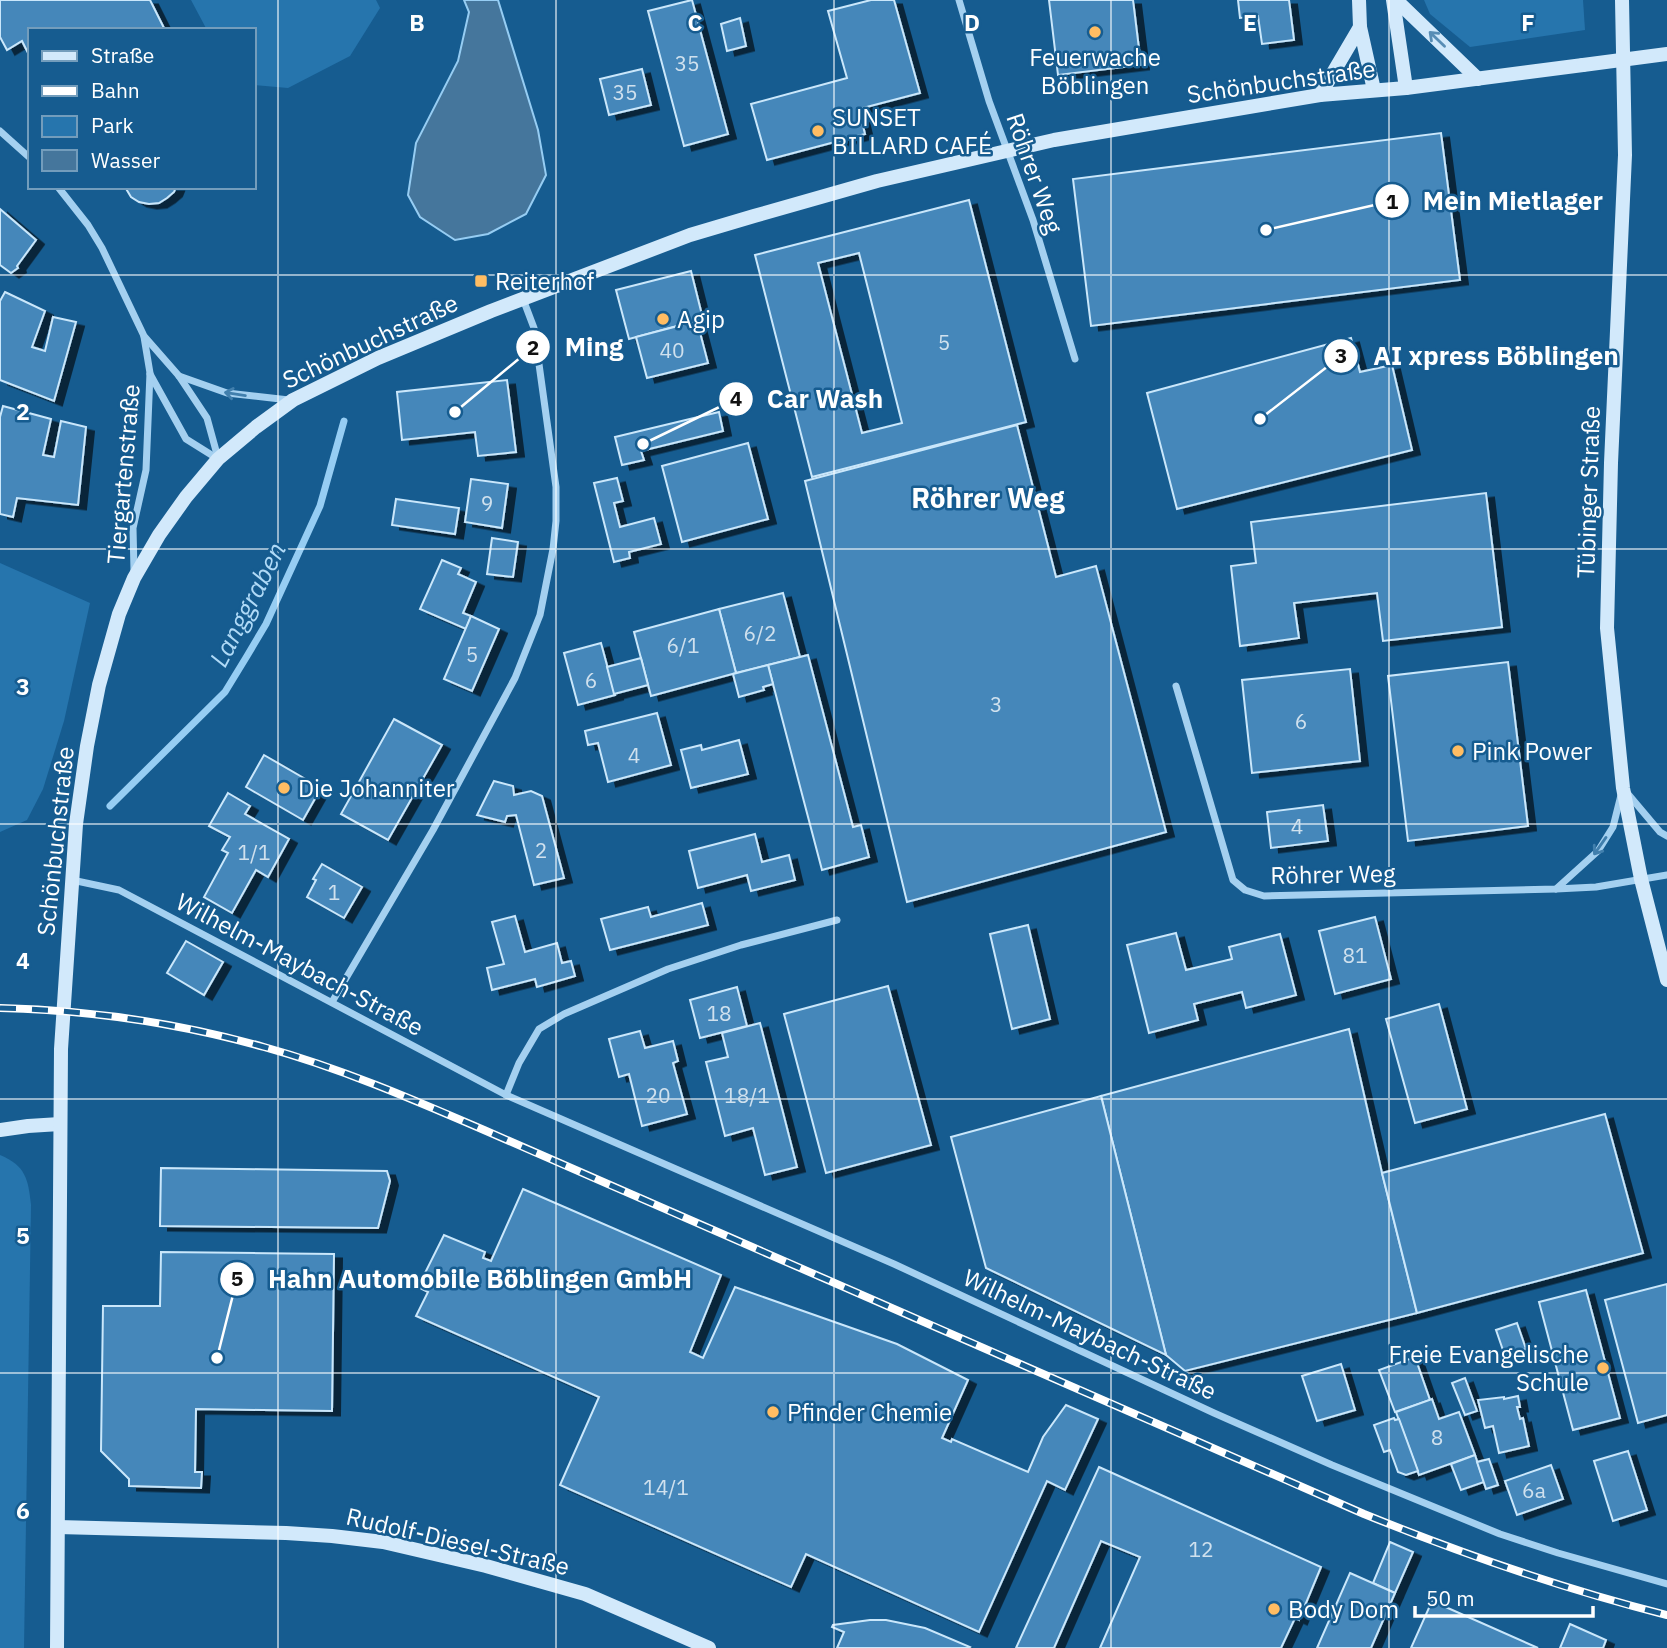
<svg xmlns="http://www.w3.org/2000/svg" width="1667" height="1648" font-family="'IBM Plex Sans',sans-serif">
  <defs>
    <filter id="shadow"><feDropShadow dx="8" dy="4.5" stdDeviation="0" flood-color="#0009"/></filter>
  </defs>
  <rect width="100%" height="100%" fill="#165c90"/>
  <g fill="#2675ad">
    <polygon points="191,0 376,0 380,8 350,56 288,88 254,85 254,30 207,30"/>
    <polygon points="1424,0 1583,0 1585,30 1470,47 1430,14"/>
    <polygon points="0,563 90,603 64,721 43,789 27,820 0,832"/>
    <path d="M 0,1155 C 26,1166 28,1179 31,1205 L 24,1648 L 0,1648 Z"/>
  </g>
  <polygon fill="#45769c" stroke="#96cdf3" stroke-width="2" points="464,0 498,0 538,130 546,175 526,214 488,234 455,240 420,217 408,195 416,143 458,61 469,12"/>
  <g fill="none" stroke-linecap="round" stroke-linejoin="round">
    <polyline stroke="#96cdf3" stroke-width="7" points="110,806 225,692 247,656 266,624 320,506 344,421"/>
  </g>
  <g fill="#4487ba" stroke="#cae7fb" stroke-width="2" fill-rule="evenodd" filter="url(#shadow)">
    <polygon points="0,0 150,0 165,30 30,30 30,57 22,41 7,50 0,37"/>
    <polygon points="692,0 728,134 684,146 648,11"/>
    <polygon points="871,0 894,0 920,93 859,109 865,134 767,160 751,104 847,78 828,11"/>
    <polygon points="1049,0 1133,0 1141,65 1058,75"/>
    <polygon points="1238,0 1289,0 1294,40 1262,44 1258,16 1240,18"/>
    <polygon points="740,18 746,46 727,51 721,24"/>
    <polygon points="642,69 651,105 609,115 600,79"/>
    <polygon points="1441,133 1460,280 1091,326 1073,179"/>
    <polygon points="125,187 176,187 174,192 167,198 159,203 149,204 139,202 131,197"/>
    <path d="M 969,200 L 1026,422 L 812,477 L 755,255 ZM 859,253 L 902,423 L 862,433 L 818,263 Z"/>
    <polygon points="0,209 36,240 17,266 18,268 11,273 0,265"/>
    <polygon points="691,271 703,319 629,339 616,290"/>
    <polygon points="5,292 45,311 32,347 45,351 53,317 76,322 54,401 0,380 0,301"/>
    <polygon points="697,321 708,363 647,378 636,337"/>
    <polygon points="1351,338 1360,372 1392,365 1412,450 1177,509 1147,393"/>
    <polygon points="507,380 516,452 478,456 475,432 402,440 397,392"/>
    <polygon points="3,406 51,419 43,455 54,457 61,421 86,427 78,505 17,498 13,517 0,514 0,417"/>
    <polygon points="719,412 723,431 641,451 644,460 622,465 615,437"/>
    <polygon points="1017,425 1056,577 1096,566 1166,832 907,902 805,481"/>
    <polygon points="748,443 768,519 682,542 662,466"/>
    <polygon points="617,478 623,501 614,503 620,527 654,518 661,544 629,552 630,558 614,562 594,483"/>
    <polygon points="471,479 508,484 502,528 465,522"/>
    <polygon points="1486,493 1502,627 1383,641 1377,593 1294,603 1299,638 1240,646 1231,566 1256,563 1251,522"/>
    <polygon points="396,499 459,508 455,534 392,525"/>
    <polygon points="492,538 518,542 513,577 487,574"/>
    <polygon points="442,560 461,568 458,574 476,582 463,613 471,616 466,629 420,609"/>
    <polygon points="783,593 800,657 736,673 719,609"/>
    <polygon points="719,609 736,673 651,696 634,632"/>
    <polygon points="471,616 499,629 472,691 444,679"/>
    <polygon points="601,643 615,695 578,705 564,653"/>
    <polygon points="808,655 853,827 861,825 869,857 822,870 768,665"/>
    <polygon points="641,658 648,685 614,694 607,667"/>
    <polygon points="1508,662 1528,826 1408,841 1388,676"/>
    <polygon points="768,665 773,684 763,687 764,690 739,697 733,674"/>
    <polygon points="1350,669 1360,761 1252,773 1242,680"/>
    <polygon points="657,713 671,765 608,782 598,743 588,745 585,731"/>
    <polygon points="394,719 442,745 388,840 341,814"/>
    <polygon points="739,740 748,774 691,788 681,750 701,745 702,750"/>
    <polygon points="264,755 321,788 303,820 246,787"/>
    <polygon points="494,781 513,786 514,795 531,791 542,796 564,878 534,885 516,815 507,816 505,822 477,815"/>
    <polygon points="228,793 250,806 245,814 289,839 268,877 256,870 232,913 204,897 228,853 222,850 230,837 209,826"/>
    <polygon points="1323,805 1328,841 1271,848 1267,812"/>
    <polygon points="755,834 762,862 789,855 795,880 751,891 747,875 698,888 689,851"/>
    <polygon points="322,864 362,887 344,918 307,897 316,880 313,879"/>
    <polygon points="702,903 708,925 610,950 601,919 648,907 651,917"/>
    <polygon points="515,916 525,952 557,943 562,963 571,961 575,976 537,987 535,979 492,990 487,968 504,964 492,922"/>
    <polygon points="1375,917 1391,979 1335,994 1319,931"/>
    <polygon points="1028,925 1050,1019 1012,1029 990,934"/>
    <polygon points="1176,933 1186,970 1232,959 1229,947 1280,934 1296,995 1246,1008 1242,992 1194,1004 1198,1020 1149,1033 1127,945"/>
    <polygon points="186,941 223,962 204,995 167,973"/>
    <polygon points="888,986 931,1145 826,1173 784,1014"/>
    <polygon points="737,987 747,1026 700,1038 690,1000"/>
    <polygon points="1439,1004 1467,1109 1415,1123 1386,1019"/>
    <polygon points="760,1023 797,1167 765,1175 753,1128 725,1136 706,1062 728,1057 722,1033"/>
    <polygon points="1349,1029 1382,1173 1417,1313 1185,1371 1166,1355 1101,1096"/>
    <polygon points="640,1031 645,1048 673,1041 678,1061 673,1063 687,1114 642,1126 629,1074 619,1077 609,1039"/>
    <polygon points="1101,1096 1166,1355 986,1268 951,1137"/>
    <polygon points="1605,1114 1643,1253 1417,1313 1382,1173"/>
    <polygon points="161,1168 387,1171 390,1181 378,1228 160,1226"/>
    <polygon points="523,1189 721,1275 690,1352 703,1358 735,1287 897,1344 968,1380 942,1438 951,1442 952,1439 1028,1472 1043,1437 1066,1405 1098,1419 1065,1490 1047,1481 979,1632 806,1554 791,1587 560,1485 599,1397 416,1316 428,1292 418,1287 444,1235 485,1252 483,1258 491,1261"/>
    <polygon points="161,1252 334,1254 332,1411 196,1409 195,1472 202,1472 201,1488 129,1486 129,1479 101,1451 103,1306 160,1306"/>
    <polygon points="1667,1284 1667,1415 1638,1423 1605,1300"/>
    <polygon points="1586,1290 1620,1418 1573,1430 1539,1302"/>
    <polygon points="1517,1323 1526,1349 1505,1356 1496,1330"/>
    <polygon points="1415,1357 1430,1400 1395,1412 1379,1370"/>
    <polygon points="1341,1364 1355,1410 1317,1421 1302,1376"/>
    <polygon points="1465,1378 1477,1411 1465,1415 1452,1383"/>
    <polygon points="1518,1396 1520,1407 1517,1407 1520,1419 1523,1418 1529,1446 1499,1453 1493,1426 1485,1428 1478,1400 1504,1397 1504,1399"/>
    <polygon points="1432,1399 1439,1419 1459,1412 1475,1455 1419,1475 1396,1412"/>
    <polygon points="1394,1418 1395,1420 1399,1419 1418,1471 1406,1475 1398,1472 1390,1450 1384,1452 1374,1425"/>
    <polygon points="1628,1451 1647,1510 1613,1521 1594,1461"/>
    <polygon points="1475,1455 1484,1482 1461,1490 1451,1464"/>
    <polygon points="1489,1459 1498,1485 1486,1489 1477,1462"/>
    <polygon points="1551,1465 1563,1499 1517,1515 1505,1481"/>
    <polygon points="1099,1467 1321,1567 1299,1620 1295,1618 1281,1648 1100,1648 1140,1557 1101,1541 1054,1648 1016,1648"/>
    <polygon points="1390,1542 1413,1552 1395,1593 1373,1583"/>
    <polygon points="1350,1573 1395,1593 1371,1648 1317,1648"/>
    <polygon points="1432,1601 1538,1648 1411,1648"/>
    <polygon points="870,1620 886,1620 925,1628 970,1647 969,1648 837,1648 844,1632 832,1627 833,1625"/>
    <polygon points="1570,1624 1606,1640 1603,1648 1560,1648"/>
  </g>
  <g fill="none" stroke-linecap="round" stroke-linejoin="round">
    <g stroke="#a4d0f0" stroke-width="7">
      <polyline points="959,0 989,101 1033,220 1075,359"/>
      <polyline points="0,131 30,158"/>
      <polyline points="58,187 88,225 102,248 144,336 179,376 207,418 218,458"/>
      <polyline points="150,374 186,439 218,459"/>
      <polyline points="179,376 227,393 289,400"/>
      <polyline points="134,571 133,528 146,470 150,373 144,337"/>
      <polyline points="1176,686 1233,880 1245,890 1264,896 1556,889 1596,887 1667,875"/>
      <polyline points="1628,794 1660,832 1667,836"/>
      <polyline points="72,880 119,890 506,1095 894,1264 1214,1413 1332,1465 1500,1534 1558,1553 1667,1584"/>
      <polyline points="1556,889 1598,851 1613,827 1621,795"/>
      <polyline points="332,1002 433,830 515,678 540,615 553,549 556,521 556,487 534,328 523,299"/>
      <polyline points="506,1095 519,1063 539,1029 564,1014 668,969 741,945 837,920"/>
    </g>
    <g stroke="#d2e9fb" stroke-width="14">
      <polyline points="1359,0 1360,27 1374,90"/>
      <polyline points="1393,0 1406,88"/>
      <polyline points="1396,0 1478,79"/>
      <polyline points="1622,0 1625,155 1611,463 1607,628 1623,788 1641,879 1667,980"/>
      <polyline points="1320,95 1360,27"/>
      <polyline points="0,1130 28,1126 60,1124"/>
      <polyline points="58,1527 286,1533 332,1536 383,1542 486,1566 585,1594 709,1648"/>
      <polyline points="57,1648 61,1049 76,824 87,746 99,685 119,614 134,578 159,535 186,497 218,459 256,427 293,400 378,358 491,311 690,235 754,216 877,181 1054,140 1320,95 1406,88 1583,65"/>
    </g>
    <defs>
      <path id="rail" d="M 0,1008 C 89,1010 178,1023 264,1047 C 340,1068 412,1099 484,1130 L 1364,1514 C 1463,1554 1563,1589 1667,1615"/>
    </defs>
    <use href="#rail" stroke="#fff" stroke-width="8"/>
    <use href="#rail" stroke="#165c90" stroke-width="5" stroke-dasharray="16" stroke-linecap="butt"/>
    <polyline stroke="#d2e9fb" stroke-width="14" points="1583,65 1667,54"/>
  </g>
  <defs><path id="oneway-shaft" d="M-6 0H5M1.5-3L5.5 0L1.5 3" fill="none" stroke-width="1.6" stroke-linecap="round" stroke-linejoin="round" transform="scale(1.75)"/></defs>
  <use stroke="#588db5" href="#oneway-shaft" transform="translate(1437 39) rotate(-136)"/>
  <g stroke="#417fad">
    <use href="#oneway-shaft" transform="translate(235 394) rotate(-171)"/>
    <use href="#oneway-shaft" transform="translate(1600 846) rotate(125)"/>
  </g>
  <path fill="none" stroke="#fff" stroke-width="2" stroke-opacity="0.55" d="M 278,0 L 278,1648M 556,0 L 556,1648M 834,0 L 834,1648M 1111,0 L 1111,1648M 1389,0 L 1389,1648M 0,275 L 1667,275M 0,549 L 1667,549M 0,824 L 1667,824M 0,1099 L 1667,1099M 0,1373 L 1667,1373"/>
  <g fill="#ffbd63" stroke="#165c90" stroke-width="2.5">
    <circle cx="1095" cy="32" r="7"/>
    <circle cx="818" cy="131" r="7"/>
    <rect x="474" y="274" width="14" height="14" rx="3.5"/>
    <circle cx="663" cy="319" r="7"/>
    <circle cx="1458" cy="751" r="7"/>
    <circle cx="284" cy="788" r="7"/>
    <circle cx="1603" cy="1368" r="7"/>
    <circle cx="773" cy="1412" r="7"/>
    <circle cx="1274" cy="1609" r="7"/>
  </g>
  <g text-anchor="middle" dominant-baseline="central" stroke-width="5" stroke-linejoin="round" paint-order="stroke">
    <g font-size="21" fill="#d0e1ee">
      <text x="687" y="63">35</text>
      <text x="625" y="92">35</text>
      <text x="944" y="342">5</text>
      <text x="672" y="350">40</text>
      <text x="487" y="503">9</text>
      <text x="760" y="633">6/2</text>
      <text x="683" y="645">6/1</text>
      <text x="472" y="654">5</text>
      <text x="591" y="680">6</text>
      <text x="996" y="704">3</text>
      <text x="1301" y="721">6</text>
      <text x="634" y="755">4</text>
      <text x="1297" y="826">4</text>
      <text x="541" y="850">2</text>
      <text x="254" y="852">1/1</text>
      <text x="334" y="892">1</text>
      <text x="1355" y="955">81</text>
      <text x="719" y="1013">18</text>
      <text x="658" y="1095">20</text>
      <text x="747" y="1095">18/1</text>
      <text x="1437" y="1437">8</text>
      <text x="666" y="1487">14/1</text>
      <text x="1534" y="1490">6a</text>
      <text x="1201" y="1549">12</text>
    </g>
    <g font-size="24" fill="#fff" stroke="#165c90" text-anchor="start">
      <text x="1095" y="57" text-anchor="middle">Feuerwache<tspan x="1095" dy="28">Böblingen</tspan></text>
      <text x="832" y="117">SUNSET<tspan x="832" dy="28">BILLARD CAFÉ</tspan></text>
      <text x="495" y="281">Reiterhof</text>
      <text x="677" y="319">Agip</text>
      <text x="1472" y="751">Pink Power</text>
      <text x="298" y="788">Die Johanniter</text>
      <text x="1589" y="1354" text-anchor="end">Freie Evangelische<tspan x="1589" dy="28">Schule</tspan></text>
      <text x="787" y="1412">Pfinder Chemie</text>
      <text x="1288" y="1609">Body Dom</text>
    </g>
    <g font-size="24" fill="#fff" stroke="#165c90">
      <text transform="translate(1281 81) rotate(-8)">Schönbuchstraße</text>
      <text transform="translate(1035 173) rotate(71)">Röhrer Weg</text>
      <text transform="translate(370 341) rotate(-25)">Schönbuchstraße</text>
      <text transform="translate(123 474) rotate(-85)">Tiergartenstraße</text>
      <text transform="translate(1588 492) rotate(-88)">Tübinger Straße</text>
      <text transform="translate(55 841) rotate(-84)">Schönbuchstraße</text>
      <text transform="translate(1333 874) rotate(-1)">Röhrer Weg</text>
      <text transform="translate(300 964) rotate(28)">Wilhelm-Maybach-Straße</text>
      <text transform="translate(1090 1334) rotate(25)">Wilhelm-Maybach-Straße</text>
      <text transform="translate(458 1541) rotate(13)">Rudolf-Diesel-Straße</text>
    </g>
    <g font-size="26" font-style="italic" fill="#b0daf7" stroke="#165c90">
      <text transform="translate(247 604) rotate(-63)">Langgraben</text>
    </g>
    <g font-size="28" font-weight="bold" fill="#fff" stroke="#165c90">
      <text x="988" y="497">Röhrer Weg</text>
    </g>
  </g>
  <g font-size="23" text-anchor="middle" font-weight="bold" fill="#fff" stroke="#165c90" stroke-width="5" stroke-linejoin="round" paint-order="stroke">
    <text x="417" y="31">B</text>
    <text x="695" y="31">C</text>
    <text x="972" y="31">D</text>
    <text x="1250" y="31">E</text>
    <text x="1528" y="31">F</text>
    <text x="23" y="420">2</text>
    <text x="23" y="695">3</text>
    <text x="23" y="969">4</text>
    <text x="23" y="1244">5</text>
    <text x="23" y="1519">6</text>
  </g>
  <path fill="none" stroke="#fff" stroke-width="2.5" d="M1266 230L1392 201M455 412L533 347M1260 419L1341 356M643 444L736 399M217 1358L237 1279"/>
  <g fill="#fff" stroke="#165c90" stroke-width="2.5">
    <circle cx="1266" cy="230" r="7"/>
    <circle cx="455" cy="412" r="7"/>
    <circle cx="1260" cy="419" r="7"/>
    <circle cx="643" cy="444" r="7"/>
    <circle cx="217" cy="1358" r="7"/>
    <circle cx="1392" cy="201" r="18"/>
    <circle cx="533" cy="347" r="18"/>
    <circle cx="1341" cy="356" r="18"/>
    <circle cx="736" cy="399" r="18"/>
    <circle cx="237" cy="1279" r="18"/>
  </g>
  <g font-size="21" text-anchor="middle" font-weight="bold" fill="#111">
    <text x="1392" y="209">1</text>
    <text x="533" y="355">2</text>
    <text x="1341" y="363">3</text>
    <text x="736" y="406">4</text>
    <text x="237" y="1286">5</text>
  </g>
  <g font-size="26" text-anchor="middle" font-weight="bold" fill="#fff" stroke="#165c90" stroke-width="5" stroke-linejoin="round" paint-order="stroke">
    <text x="1513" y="210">Mein Mietlager</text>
    <text x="594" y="356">Ming</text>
    <text x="1496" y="365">AI xpress Böblingen</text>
    <text x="825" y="408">Car Wash</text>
    <text x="480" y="1288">Hahn Automobile Böblingen GmbH</text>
  </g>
  <rect x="28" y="28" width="228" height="161" fill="#165c90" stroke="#739dbc" stroke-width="2"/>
  <rect x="42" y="51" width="35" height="10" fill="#d2e9fb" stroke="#739dbc" stroke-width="2"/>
  <text x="91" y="63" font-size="21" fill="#ffffff">Straße</text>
  <rect x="42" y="86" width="35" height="10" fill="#ffffff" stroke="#739dbc" stroke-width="2"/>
  <text x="91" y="98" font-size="21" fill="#ffffff">Bahn</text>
  <rect x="42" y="116" width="35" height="21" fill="#2675ad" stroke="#739dbc" stroke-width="2"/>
  <text x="91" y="133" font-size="21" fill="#ffffff">Park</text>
  <rect x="42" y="150" width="35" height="21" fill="#45769c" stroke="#739dbc" stroke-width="2"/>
  <text x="91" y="168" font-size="21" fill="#ffffff">Wasser</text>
  <path d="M1415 1606v10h178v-10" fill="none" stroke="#ffffff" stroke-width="3.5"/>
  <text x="1426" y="1606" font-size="21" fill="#ffffff" stroke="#165c90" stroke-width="5" paint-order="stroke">50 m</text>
</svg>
